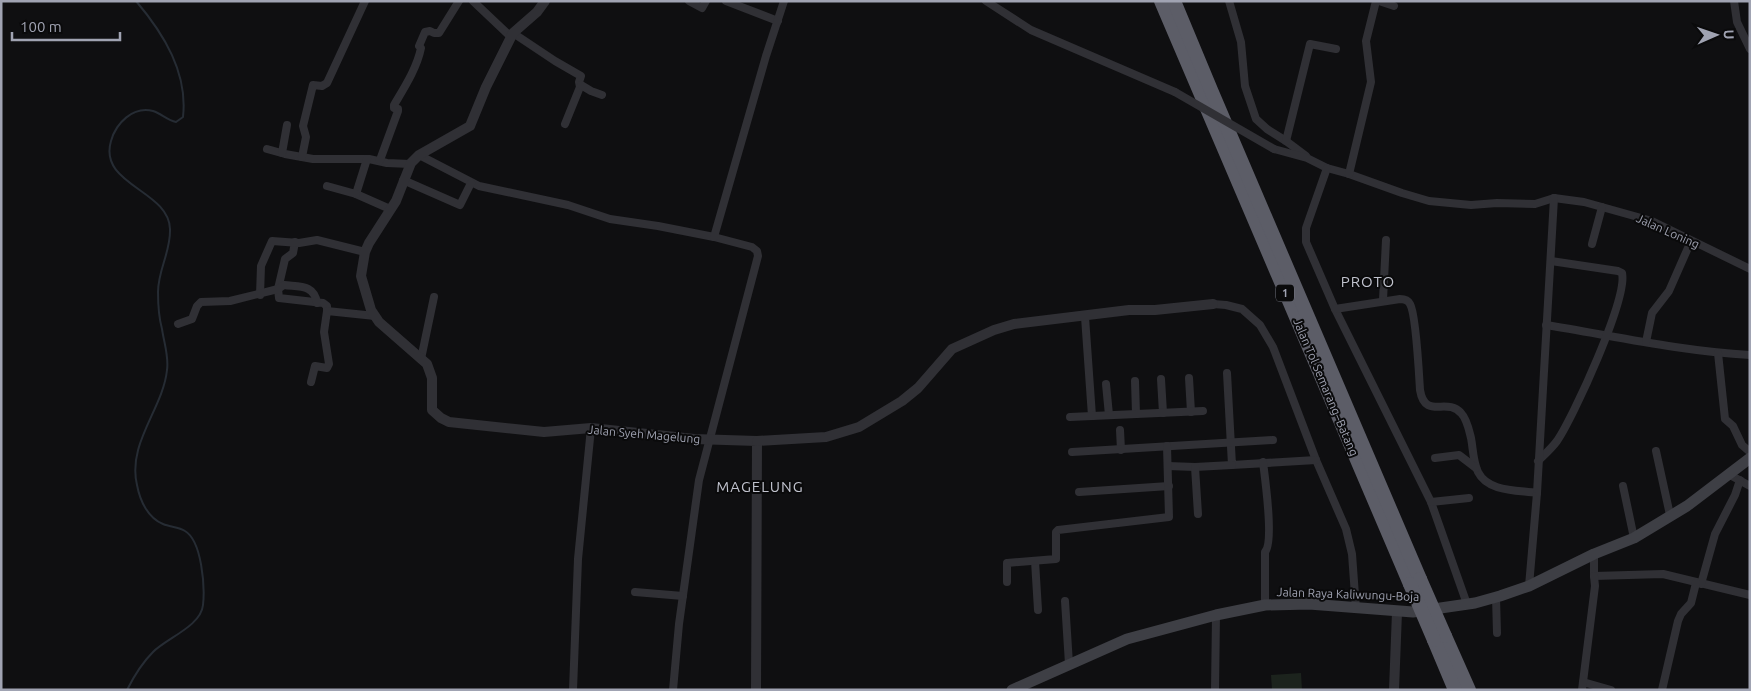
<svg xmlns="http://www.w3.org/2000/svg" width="1751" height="691" font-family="Ubuntu,sans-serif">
  <rect width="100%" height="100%" fill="#0f0f11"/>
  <polygon fill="#1c231d" points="1301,673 1302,690 1272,690 1271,675"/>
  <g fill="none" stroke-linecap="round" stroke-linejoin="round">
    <path stroke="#262c34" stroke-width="2" d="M 127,690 C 134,676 141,664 153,652 C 167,638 201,626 203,605 C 205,587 202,541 185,531 C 179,527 170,527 163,524 C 148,518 140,501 137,485 C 127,443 163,409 167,370 C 169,356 164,343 162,329 C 159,318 158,304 158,292 C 158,270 171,251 170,229 C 169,190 98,185 111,141 C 116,123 133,106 153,111 C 162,114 167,120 176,122 L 183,117 C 188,73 164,34 136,1"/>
    <g stroke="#303035" stroke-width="8">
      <polyline points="473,1 511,37"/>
      <polyline points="689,1 702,8 706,1"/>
      <polyline points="726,1 778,21"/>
      <polyline points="986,1 1031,30 1175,92"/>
      <polyline points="1229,1 1241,42 1245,86 1256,119 1267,129 1286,141 1306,156"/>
      <polyline points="1379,1 1394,6"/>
      <polyline points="1734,1 1737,22 1750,49"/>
      <polyline points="513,33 555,61 581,76 579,82 580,87 565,124"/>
      <polyline points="581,85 591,91 602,95"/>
      <polyline points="1286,141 1310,44 1336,49"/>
      <polyline points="267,149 285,154 313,159 369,159 387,163 410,164"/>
      <polyline points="1274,149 1307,158 1327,168 1349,174 1402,193 1429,201 1471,205 1497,203 1535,204 1554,198 1584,202 1652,221 1750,269"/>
      <polyline points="282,153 287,125"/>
      <polyline points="419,155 479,186 568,205 610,219 658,226 714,237 752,247 757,251 758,256 699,480 679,624 673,690"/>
      <polyline points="302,157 306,137 303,126 313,85 322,86 327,83 365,1"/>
      <polyline points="367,159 356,194 390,209"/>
      <path d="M 380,160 L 398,111 L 398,109 L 394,108 L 394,105 C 404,88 417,68 421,48 L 419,46 L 425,32 L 430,31 L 434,33 L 439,33 L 459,1"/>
      <polyline points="1327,168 1306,228 1306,242 1335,309 1431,502 1467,604"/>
      <polyline points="1349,174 1371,82 1366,41 1376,1"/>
      <polyline points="403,180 460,205 471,183"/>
      <polyline points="327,186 356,194"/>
      <polyline points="714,237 766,56 784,1"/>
      <polyline points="295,242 293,253 285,259 278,289 279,298 323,303 327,306 327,311"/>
      <polyline points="1592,244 1602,207"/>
      <polyline points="260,295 261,266 272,241 299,243 317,240 365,252"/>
      <polyline points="1383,300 1386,240"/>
      <polyline points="1213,304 1226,305 1242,309 1260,325 1273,347 1316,460 1346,529 1352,554 1356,609"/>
      <path d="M 1335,309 L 1400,299 C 1405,299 1408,300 1410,304 C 1416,314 1419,374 1420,390 C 1425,420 1447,397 1461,413 C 1467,419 1469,430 1471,438 C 1473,448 1473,462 1478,472 C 1488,492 1517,490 1537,493"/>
      <polyline points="1085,317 1092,416"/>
      <path d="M 178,324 L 192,319 L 197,306 L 201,302 L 230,301 L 278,289 L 284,285 C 299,287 314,284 317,303"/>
      <path d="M 1546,325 C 1614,336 1681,351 1750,355"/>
      <polyline points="1646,342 1652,313 1669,291 1691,241"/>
      <polyline points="1718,353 1725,419 1733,426 1742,445 1750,452"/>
      <polyline points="421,359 434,297"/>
      <polyline points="1227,373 1232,465 1316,460"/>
      <polyline points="1189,378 1191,412"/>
      <polyline points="1161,379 1163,413"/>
      <polyline points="1135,381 1136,414"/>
      <polyline points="311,382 315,366 327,368 329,364 324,332 327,311 375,316"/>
      <polyline points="1106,384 1109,415"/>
      <polyline points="1070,417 1203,411"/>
      <polyline points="1120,430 1121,450"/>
      <polyline points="1656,451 1670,515"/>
      <polyline points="1072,452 1273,440"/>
      <polyline points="1435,458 1459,455 1476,468"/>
      <path d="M 1538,461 C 1544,455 1551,449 1557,441 C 1573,418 1628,298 1622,273 L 1618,271 L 1551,261"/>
      <path d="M 1263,462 C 1265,478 1274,542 1265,552 L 1265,605"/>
      <polyline points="1168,466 1195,467 1232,465"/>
      <polyline points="1195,467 1198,514"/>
      <polyline points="1730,475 1750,486"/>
      <polyline points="1623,486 1634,538"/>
      <polyline points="1079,492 1169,486"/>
      <polyline points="1431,502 1469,498"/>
      <polyline points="1594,554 1594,576 1663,574 1750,595"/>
      <polyline points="1035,561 1038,610"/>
      <polyline points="1007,582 1007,563 1056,559 1056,532 1058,530 1169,517 1167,446"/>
      <polyline points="1701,584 1715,534 1735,495 1740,480"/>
      <polyline points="1529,586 1537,493 1554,198"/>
      <polyline points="635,592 683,596"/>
      <polyline points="1496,597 1497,633"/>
      <polyline points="1065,601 1069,664"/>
      <polyline points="1583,682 1611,690"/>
      <polyline points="573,690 578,559 591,428"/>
      <polyline points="1215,690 1216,615"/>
      <polyline points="1582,690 1595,586 1594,576"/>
      <polyline points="1662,690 1678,621 1681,614 1691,603 1696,583"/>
    </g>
    <g stroke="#303035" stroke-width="10">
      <polyline points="545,1 537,12 513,33 486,87 470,126 419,155 411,163 396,201 369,243 365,252 361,276 371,310 379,322 427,364 432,378 432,410 441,418 449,422 544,432 591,428 694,439 757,441 756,690"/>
      <polyline points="757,441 826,437 859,427 902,401 918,388 952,349 994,330 1014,324 1129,310 1155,310 1213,304"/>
      <polyline points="1394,690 1397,612"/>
    </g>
    <polyline stroke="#3e3f45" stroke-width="11" points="1012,690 1127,639 1216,615 1265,605 1309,604 1413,612 1475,603 1500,596 1529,586 1594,554 1634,538 1687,506 1750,458"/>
    <g stroke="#5c5d67" stroke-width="14">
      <polyline points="1161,1 1410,584"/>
      <polyline points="1174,1 1211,90 1420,579"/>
      <polyline points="1445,636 1469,690"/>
      <polyline points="1434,640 1455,690"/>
    </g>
    <polyline stroke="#303035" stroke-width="8" points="1175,92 1274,149"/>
    <g stroke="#5c5d67" stroke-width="14">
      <polyline points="1420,579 1445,636"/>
      <polyline points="1410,584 1434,640"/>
    </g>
  </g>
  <g text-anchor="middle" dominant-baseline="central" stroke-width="4" stroke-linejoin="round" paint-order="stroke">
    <rect fill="#0a0a0b" stroke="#737580" stroke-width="1" x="1276" y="284.5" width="18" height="17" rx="4"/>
    <g font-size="11" font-weight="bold" fill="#a0a3b2">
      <text x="1285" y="293">1</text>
    </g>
    <g font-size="12" fill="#a0a3b2" stroke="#0a0a0b">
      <text transform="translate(1668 231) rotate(24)">Jalan Loning</text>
      <text transform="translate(1326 387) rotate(67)">Jalan Tol Semarang–Batang</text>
      <text transform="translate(644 434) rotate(5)">Jalan Syeh Magelung</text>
      <text transform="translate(1348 594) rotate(2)">Jalan Raya Kaliwungu-Boja</text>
    </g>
    <g font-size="15" letter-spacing="1" fill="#c1c3ce" stroke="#0a0a0b">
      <text x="1368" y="281">PROTO</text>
      <text x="760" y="486">MAGELUNG</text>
    </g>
  </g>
  <rect width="1751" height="691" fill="none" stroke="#a0a3b2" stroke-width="5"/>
  <g transform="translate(1716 35) rotate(88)" stroke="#0a0a0b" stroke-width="4" paint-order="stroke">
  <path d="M0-4L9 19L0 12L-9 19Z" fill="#a0a3b2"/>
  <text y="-8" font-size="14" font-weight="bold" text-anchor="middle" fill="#a0a3b2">U</text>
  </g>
  <path d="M12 32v8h108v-8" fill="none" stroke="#a0a3b2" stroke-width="2.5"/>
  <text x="20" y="32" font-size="15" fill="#a0a3b2" stroke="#0a0a0b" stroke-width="4" paint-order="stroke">100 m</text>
</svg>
